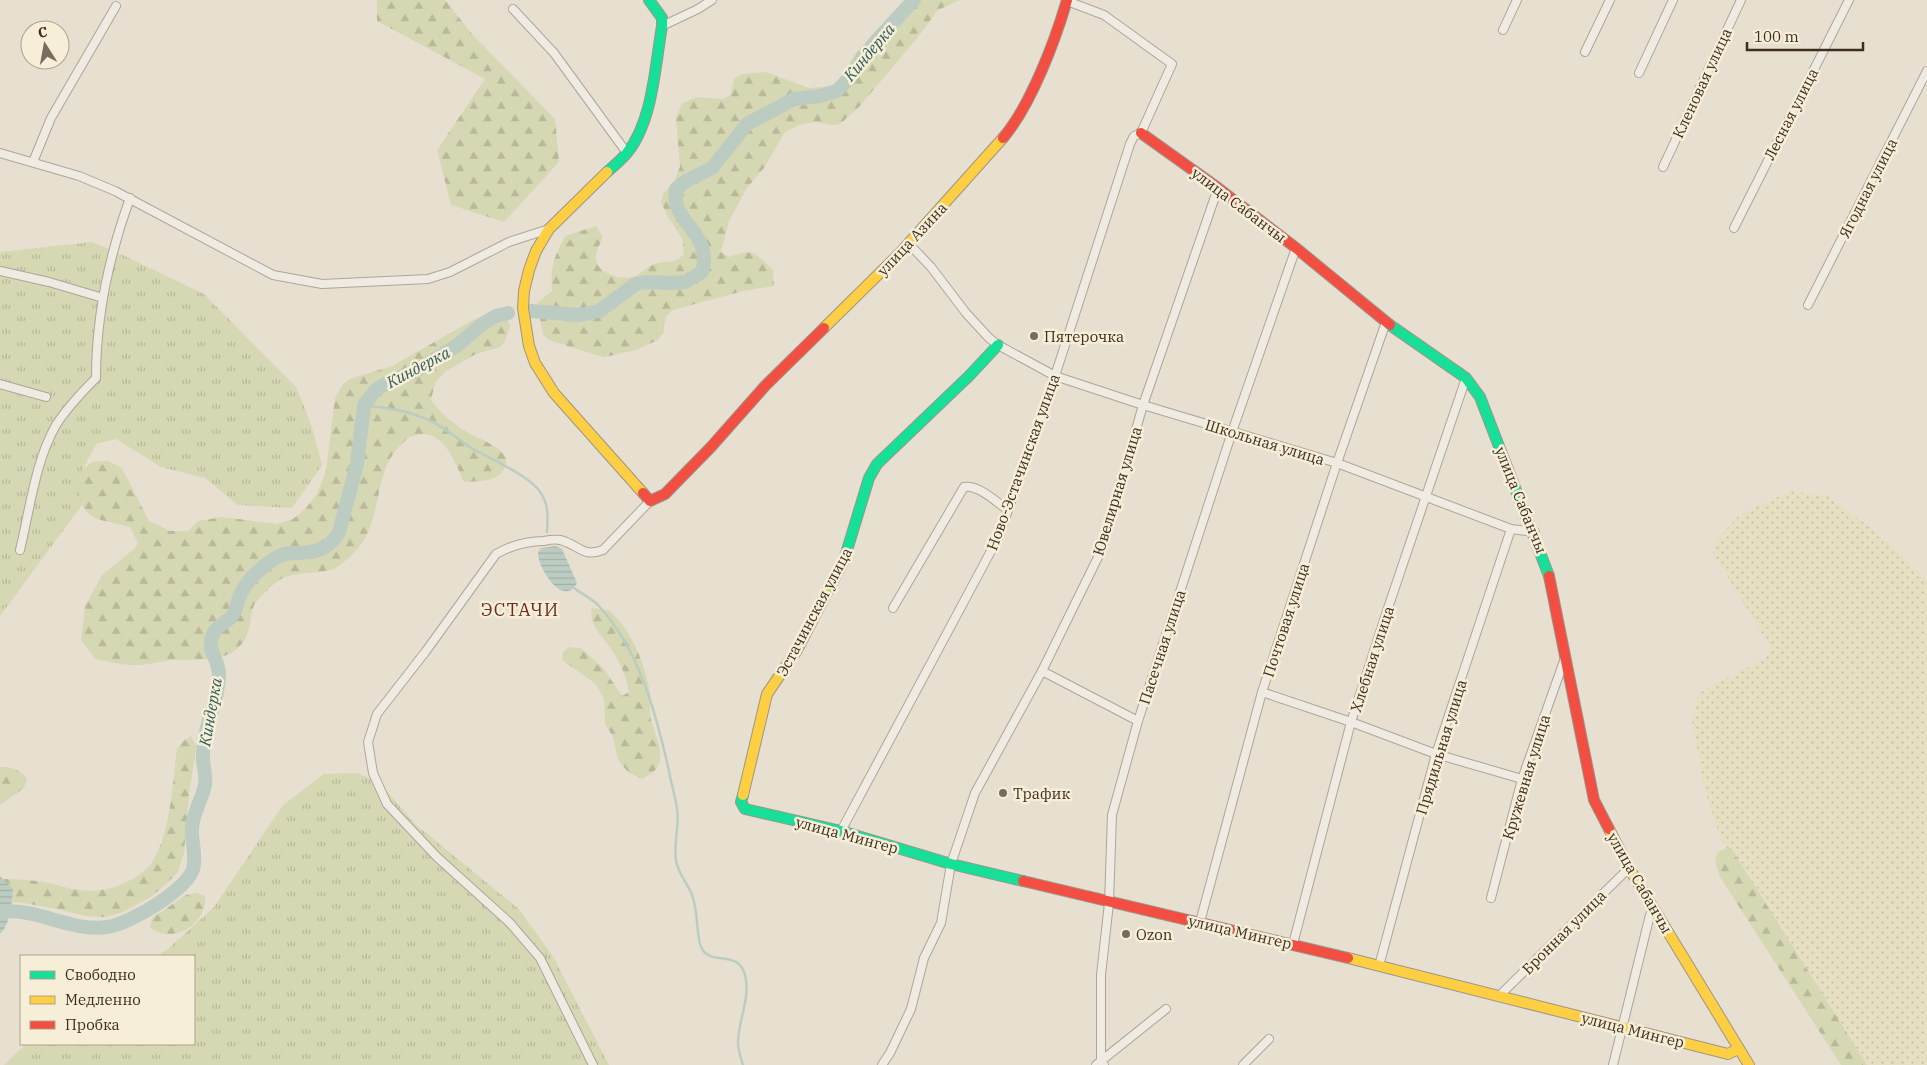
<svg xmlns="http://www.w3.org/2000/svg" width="1927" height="1065" font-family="'IBM Plex Serif',serif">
  <defs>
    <pattern id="farmland-dots" width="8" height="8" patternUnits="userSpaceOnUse" patternTransform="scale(1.25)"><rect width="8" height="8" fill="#e6dfc2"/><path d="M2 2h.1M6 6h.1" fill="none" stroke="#c6c0a6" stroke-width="1.8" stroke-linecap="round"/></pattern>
    <pattern id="grass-tufts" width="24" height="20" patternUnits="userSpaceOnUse" patternTransform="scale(1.25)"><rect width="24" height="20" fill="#d6d7b3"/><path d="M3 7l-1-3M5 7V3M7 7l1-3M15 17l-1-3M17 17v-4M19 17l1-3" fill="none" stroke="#b9b99a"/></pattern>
    <pattern id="forest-firs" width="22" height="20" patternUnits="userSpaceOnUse" patternTransform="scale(1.25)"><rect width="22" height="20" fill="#d6d7b3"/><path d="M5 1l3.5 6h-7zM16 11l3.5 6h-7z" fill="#b9b99a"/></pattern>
    <pattern id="water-rules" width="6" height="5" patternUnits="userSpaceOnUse" patternTransform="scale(1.25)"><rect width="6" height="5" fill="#bcccc2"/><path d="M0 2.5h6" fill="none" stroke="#a2b0a6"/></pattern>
  </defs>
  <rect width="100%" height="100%" fill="#e7e0d1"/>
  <polygon fill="url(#farmland-dots)" points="1790,491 1827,496 1874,530 1927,579 1927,1065 1860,1065 1721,839 1705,791 1692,722 1700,692 1766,658 1772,650 1713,553 1717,540 1739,515"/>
  <g fill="url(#grass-tufts)">
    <polygon points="92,242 123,255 204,294 296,387 311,424 322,465 292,508 238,505 205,478 161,467 116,439 96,444 82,471 82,505 0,616 0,252"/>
    <polygon points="357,773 379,782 415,824 519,909 554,958 609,1065 4,1065 26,1044 194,1044 194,956 156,956 168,949 214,907 283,805 324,774"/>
  </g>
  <g fill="url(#forest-firs)">
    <polygon points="377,0 445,0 472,34 555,119 559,162 504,222 451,205 437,150 485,79 377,21"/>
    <path d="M 911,0 L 960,0 L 938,10 L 918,37 L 859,107 L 840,124 L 832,125 L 815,122 L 799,125 L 785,132 L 764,168 L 747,188 L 729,221 L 721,252 L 729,257 C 755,248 754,252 773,270 L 774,286 L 743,291 L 673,310 L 666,316 L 663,333 L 658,340 L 636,350 L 605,357 L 589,353 L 549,340 L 543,335 L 537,303 L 552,291 C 550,266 554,258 565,236 L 596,226 L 603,237 C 600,244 595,252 596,260 C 598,273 620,280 632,277 C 639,276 645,268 652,265 C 664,260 674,265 684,254 L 682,238 L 668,217 L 661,202 L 663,194 L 674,182 L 680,167 L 676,118 L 682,103 L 698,97 L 723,99 L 731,95 L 734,79 L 742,74 L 766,72 L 809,88 L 834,86 C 845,75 850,58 860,48 C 877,31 897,19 911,0 Z"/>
    <path d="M 487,316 L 507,318 L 510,326 L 505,341 L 500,347 L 476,354 L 446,371 L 435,383 L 431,400 C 438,411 451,421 462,429 C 472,436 499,445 505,456 C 507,459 506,464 505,467 C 499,483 478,481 464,482 C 454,460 442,424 410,437 C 407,438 404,442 402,444 C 375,468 382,509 365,538 C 360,548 344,564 333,569 C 317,575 294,570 278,581 C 273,584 257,600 254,605 C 250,614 251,625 247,635 C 235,664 200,659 174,660 C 160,661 146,666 133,665 C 120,665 107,661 95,659 L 81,640 L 85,606 L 102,575 L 135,548 L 138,543 L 130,527 C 90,517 77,521 80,472 L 92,462 L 108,461 L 122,468 L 149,521 L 170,531 L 188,531 L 198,521 L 223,517 L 277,524 L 293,519 L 306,508 L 317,494 L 326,471 L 335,398 L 343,384 L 350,379 L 392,366 L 475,319 Z"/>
    <path d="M 592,608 L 609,610 C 614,615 620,621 624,627 C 637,645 648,674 650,695 C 651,702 649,708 650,715 C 654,738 675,765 642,779 L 628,772 L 618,760 L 613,737 L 605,724 L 604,699 L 596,684 L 562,660 L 563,652 L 569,647 L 581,648 L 604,669 L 622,696 L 629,692 C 627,679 620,662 613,652 C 604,637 588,626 592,608 Z"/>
    <path d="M 191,736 L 196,746 L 195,756 L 189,794 L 184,853 L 178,872 L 164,886 L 149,898 L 123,912 L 105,917 L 85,916 L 57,909 L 18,902 L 0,905 L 0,879 C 16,879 34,880 49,883 C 59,885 69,889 79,890 C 94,892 106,890 120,885 C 130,881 144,873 151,864 C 171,834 172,785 177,749 L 183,741 Z"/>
    <path d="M 0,767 C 12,767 18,769 27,778 L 24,788 L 0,805 Z"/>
    <path d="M 1731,848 L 1867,1065 L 1841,1065 L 1720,877 C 1715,862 1710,850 1731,848 Z"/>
    <path d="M 196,893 L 205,896 C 207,924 174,945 150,928 L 152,918 L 186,895 Z"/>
  </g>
  <g fill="url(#water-rules)">
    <path d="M 556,546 L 562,549 L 577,583 C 563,609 537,567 538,552 L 541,548 Z"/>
    <path d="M 0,876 L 13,889 C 11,903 11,924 0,934 Z"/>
  </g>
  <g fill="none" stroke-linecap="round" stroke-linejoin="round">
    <g stroke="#bcccc2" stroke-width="2.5">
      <path d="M 364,406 C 386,407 404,410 424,418 C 441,424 457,439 473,449 C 491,459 525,474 538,489 C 549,502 548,517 547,532"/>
      <path d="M 573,587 C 581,594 591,598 598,605 C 639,649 656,713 669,771 C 671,783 675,796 677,808 C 680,825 673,844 676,861 C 678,873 688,884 692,895 C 698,910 696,928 700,944 C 707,969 738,947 745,975 C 751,998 738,1020 738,1043 C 738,1051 741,1058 743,1065"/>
    </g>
    <g stroke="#bcccc2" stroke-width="14">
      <path d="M 531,311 L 580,315 L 599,311 L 636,284 L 646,282 L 670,283 L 685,282 L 702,272 C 714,232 670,224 676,189 L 686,181 L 712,168 L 747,124 L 794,99 L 820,96 L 837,91 L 851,76 L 875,42 L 914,0"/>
      <path d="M 0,912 C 37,907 69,932 107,927 C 129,924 186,891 193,869 C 197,855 191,842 192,828 C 193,812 202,800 205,785 C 207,775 202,765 203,755 C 203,727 219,701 219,673 C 218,659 206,649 213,634 C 217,625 227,623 232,616 C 237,610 237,602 240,595 C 248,578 267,561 284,554 C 288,553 294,553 299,553 C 317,552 330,549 339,532 L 357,464 L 364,406 L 370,397 L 377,389 L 392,380 L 414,372 L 458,345 L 482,324 L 496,316 L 508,313"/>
    </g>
    <defs>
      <g id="street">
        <polyline points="513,9 554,53 627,153"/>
        <polyline points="662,26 698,9 712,0"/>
        <polyline points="1503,30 1517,0"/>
        <polyline points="1585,52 1610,0"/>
        <polyline points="1639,73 1673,0"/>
        <polyline points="0,153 79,176 115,191 273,275 322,284 428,279 450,272 509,242 549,229"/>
        <polyline points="33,162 51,118 116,6"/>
        <polyline points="1663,167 1741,0"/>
        <polyline points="1734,228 1849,0"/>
        <polyline points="909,244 931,267 966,313 989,338 998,345 1055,376 1143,405 1337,463 1511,529 1535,532"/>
        <polyline points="0,271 49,282 103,298"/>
        <polyline points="1808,305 1927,71"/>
        <polyline points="0,384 46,397"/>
        <path d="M 20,550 C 30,509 35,462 56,425 C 67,408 82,392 96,378 C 96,318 109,256 130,198"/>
        <path d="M 893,608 L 964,487 C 978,484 996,502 1008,510"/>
        <polyline points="1042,671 1138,721"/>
        <polyline points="1262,692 1351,722 1436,754 1522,779"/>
        <polyline points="841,831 999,536 1055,376 1130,144 1134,136 1141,133 1172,64 1104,15 1067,1"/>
        <polyline points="1491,898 1522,779 1565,658"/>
        <polyline points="1200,922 1262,692 1337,463 1386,322"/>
        <polyline points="1293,944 1351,722 1388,608 1466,378"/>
        <polyline points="1379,966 1436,754 1511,529"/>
        <polyline points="1498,997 1629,868"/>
        <path d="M 593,1065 L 540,958 L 510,923 L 437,857 L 387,804 L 373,773 L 368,742 L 377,714 L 426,651 L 496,554 C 512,545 526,541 544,541 C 549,540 555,539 560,540 C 578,544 582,558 603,550 L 650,501"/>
        <polyline points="882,1065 890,1053 911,1009 924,958 941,923 951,864 975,793 1042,671 1101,551 1143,405 1218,188"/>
        <polyline points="1096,1065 1166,1009"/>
        <polyline points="1104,1065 1101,1060 1101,975 1109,903 1112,815 1138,721 1232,432 1296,248"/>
        <polyline points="1243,1065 1269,1039"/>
        <polyline points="1613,1065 1650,915 1655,910"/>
      </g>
      <g id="fast">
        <path d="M 607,172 C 614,166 621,160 627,153 C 653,121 655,66 662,26 L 662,18 L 649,0"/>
        <polyline points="1390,325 1466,378 1480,397 1549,576"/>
        <polyline points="826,594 844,560 869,478 877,464 969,376 998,345"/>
        <polyline points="743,795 741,802 745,809 841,831 951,864 1023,881"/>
      </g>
      <g id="slow">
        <polyline points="607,172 549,229 536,251 529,270 524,291 523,308 529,346 535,363 554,393 643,493"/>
        <polyline points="824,328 899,254 1003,138"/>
        <polyline points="743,795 767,694 797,650 826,594"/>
        <polyline points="1609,829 1629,868 1749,1065"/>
        <polyline points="1348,958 1728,1054 1738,1049"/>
      </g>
      <g id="jam">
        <polyline points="1141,133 1218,188 1296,248 1390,325"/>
        <path d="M 1003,138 C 1031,105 1055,41 1067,0"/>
        <polyline points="643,493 650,501 665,494 711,447 765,386 824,328"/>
        <polyline points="1549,576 1594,800 1609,829"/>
        <polyline points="1023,881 1348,958"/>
      </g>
    </defs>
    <use href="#street" stroke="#ada599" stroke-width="10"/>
    <use href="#fast" stroke="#9c958a" stroke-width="12"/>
    <use href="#slow" stroke="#9c958a" stroke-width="12"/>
    <use href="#jam" stroke="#9c958a" stroke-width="12"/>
    <use href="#street" stroke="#efebe3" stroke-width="8"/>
    <use href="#fast" stroke="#16e098" stroke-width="10"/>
    <use href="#slow" stroke="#ffcf43" stroke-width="10"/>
    <use href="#jam" stroke="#f24e42" stroke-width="10"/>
  </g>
  <g fill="#786c5e" stroke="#f7eed8" stroke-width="2">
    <circle cx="1034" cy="336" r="5"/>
    <circle cx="1003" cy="793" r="5"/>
    <circle cx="1126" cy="934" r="5"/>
  </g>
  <g text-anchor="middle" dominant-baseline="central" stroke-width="5" stroke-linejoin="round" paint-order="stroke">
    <g font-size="15" fill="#3d2e20" stroke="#f7eed8">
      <text transform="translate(1702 83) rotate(-65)">Кленовая улица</text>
      <text transform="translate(1791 114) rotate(-63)">Лесная улица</text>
      <text transform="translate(1868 188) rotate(-63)">Ягодная улица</text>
      <text transform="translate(1239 205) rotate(37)">улица Сабанчы</text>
      <text transform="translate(912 239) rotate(-47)">улица Азина</text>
      <text transform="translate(1265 442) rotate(17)">Школьная улица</text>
      <text transform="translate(1023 462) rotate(-70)">Ново-Эстачинская улица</text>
      <text transform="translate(1117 491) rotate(-73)">Ювелирная улица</text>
      <text transform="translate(1521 500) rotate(68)">улица Сабанчы</text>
      <text transform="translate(814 612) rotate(-62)">Эстачинская улица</text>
      <text transform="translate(1286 620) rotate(-72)">Почтовая улица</text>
      <text transform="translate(1162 647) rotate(-72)">Пасечная улица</text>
      <text transform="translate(1372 659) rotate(-72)">Хлебная улица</text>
      <text transform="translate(1441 747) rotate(-73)">Прядильная улица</text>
      <text transform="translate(1526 777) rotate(-73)">Кружевная улица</text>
      <text transform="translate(847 835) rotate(15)">улица Мингер</text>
      <text transform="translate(1640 883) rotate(60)">улица Сабанчы</text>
      <text transform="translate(1240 932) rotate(13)">улица Мингер</text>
      <text transform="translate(1564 932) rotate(-45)">Бронная улица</text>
      <text transform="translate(1633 1030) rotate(14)">улица Мингер</text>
    </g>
    <g font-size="15" fill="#3d2e20" stroke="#f7eed8" text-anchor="start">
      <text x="1044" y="336">Пятерочка</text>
      <text x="1013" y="793">Трафик</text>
      <text x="1136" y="934">Ozon</text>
    </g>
    <g font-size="16" font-style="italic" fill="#2f5d5a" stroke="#f7eed8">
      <text transform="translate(869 52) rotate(-50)">Киндерка</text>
      <text transform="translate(418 367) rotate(-28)">Киндерка</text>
      <text transform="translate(210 712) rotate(-80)">Киндерка</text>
    </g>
    <g font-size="18" letter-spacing="1" fill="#6b2e1e" stroke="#f7eed8">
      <text x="520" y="609">ЭСТАЧИ</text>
    </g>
  </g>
  <rect x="20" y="955" width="175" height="90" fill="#f7eed8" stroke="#ada18e"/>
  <rect x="30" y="971" width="25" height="8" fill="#16e098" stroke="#ada18e"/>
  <text x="65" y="980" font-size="15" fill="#3d2e20">Свободно</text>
  <rect x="30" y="996" width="25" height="8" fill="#ffcf43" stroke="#ada18e"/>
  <text x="65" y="1005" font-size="15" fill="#3d2e20">Медленно</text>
  <rect x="30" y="1021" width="25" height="8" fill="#f24e42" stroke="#ada18e"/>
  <text x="65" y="1030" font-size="15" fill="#3d2e20">Пробка</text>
  <g transform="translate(45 45) rotate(349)"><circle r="24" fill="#f7eed8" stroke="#ada18e"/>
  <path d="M0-4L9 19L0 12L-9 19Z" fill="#786c5e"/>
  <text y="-8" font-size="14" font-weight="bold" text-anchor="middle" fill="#3d2e20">С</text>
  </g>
  <path d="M1747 42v8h116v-8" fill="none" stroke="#3d2e20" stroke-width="2.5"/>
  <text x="1754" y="42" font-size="15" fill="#3d2e20" stroke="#f7eed8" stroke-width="4" paint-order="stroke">100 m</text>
</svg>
